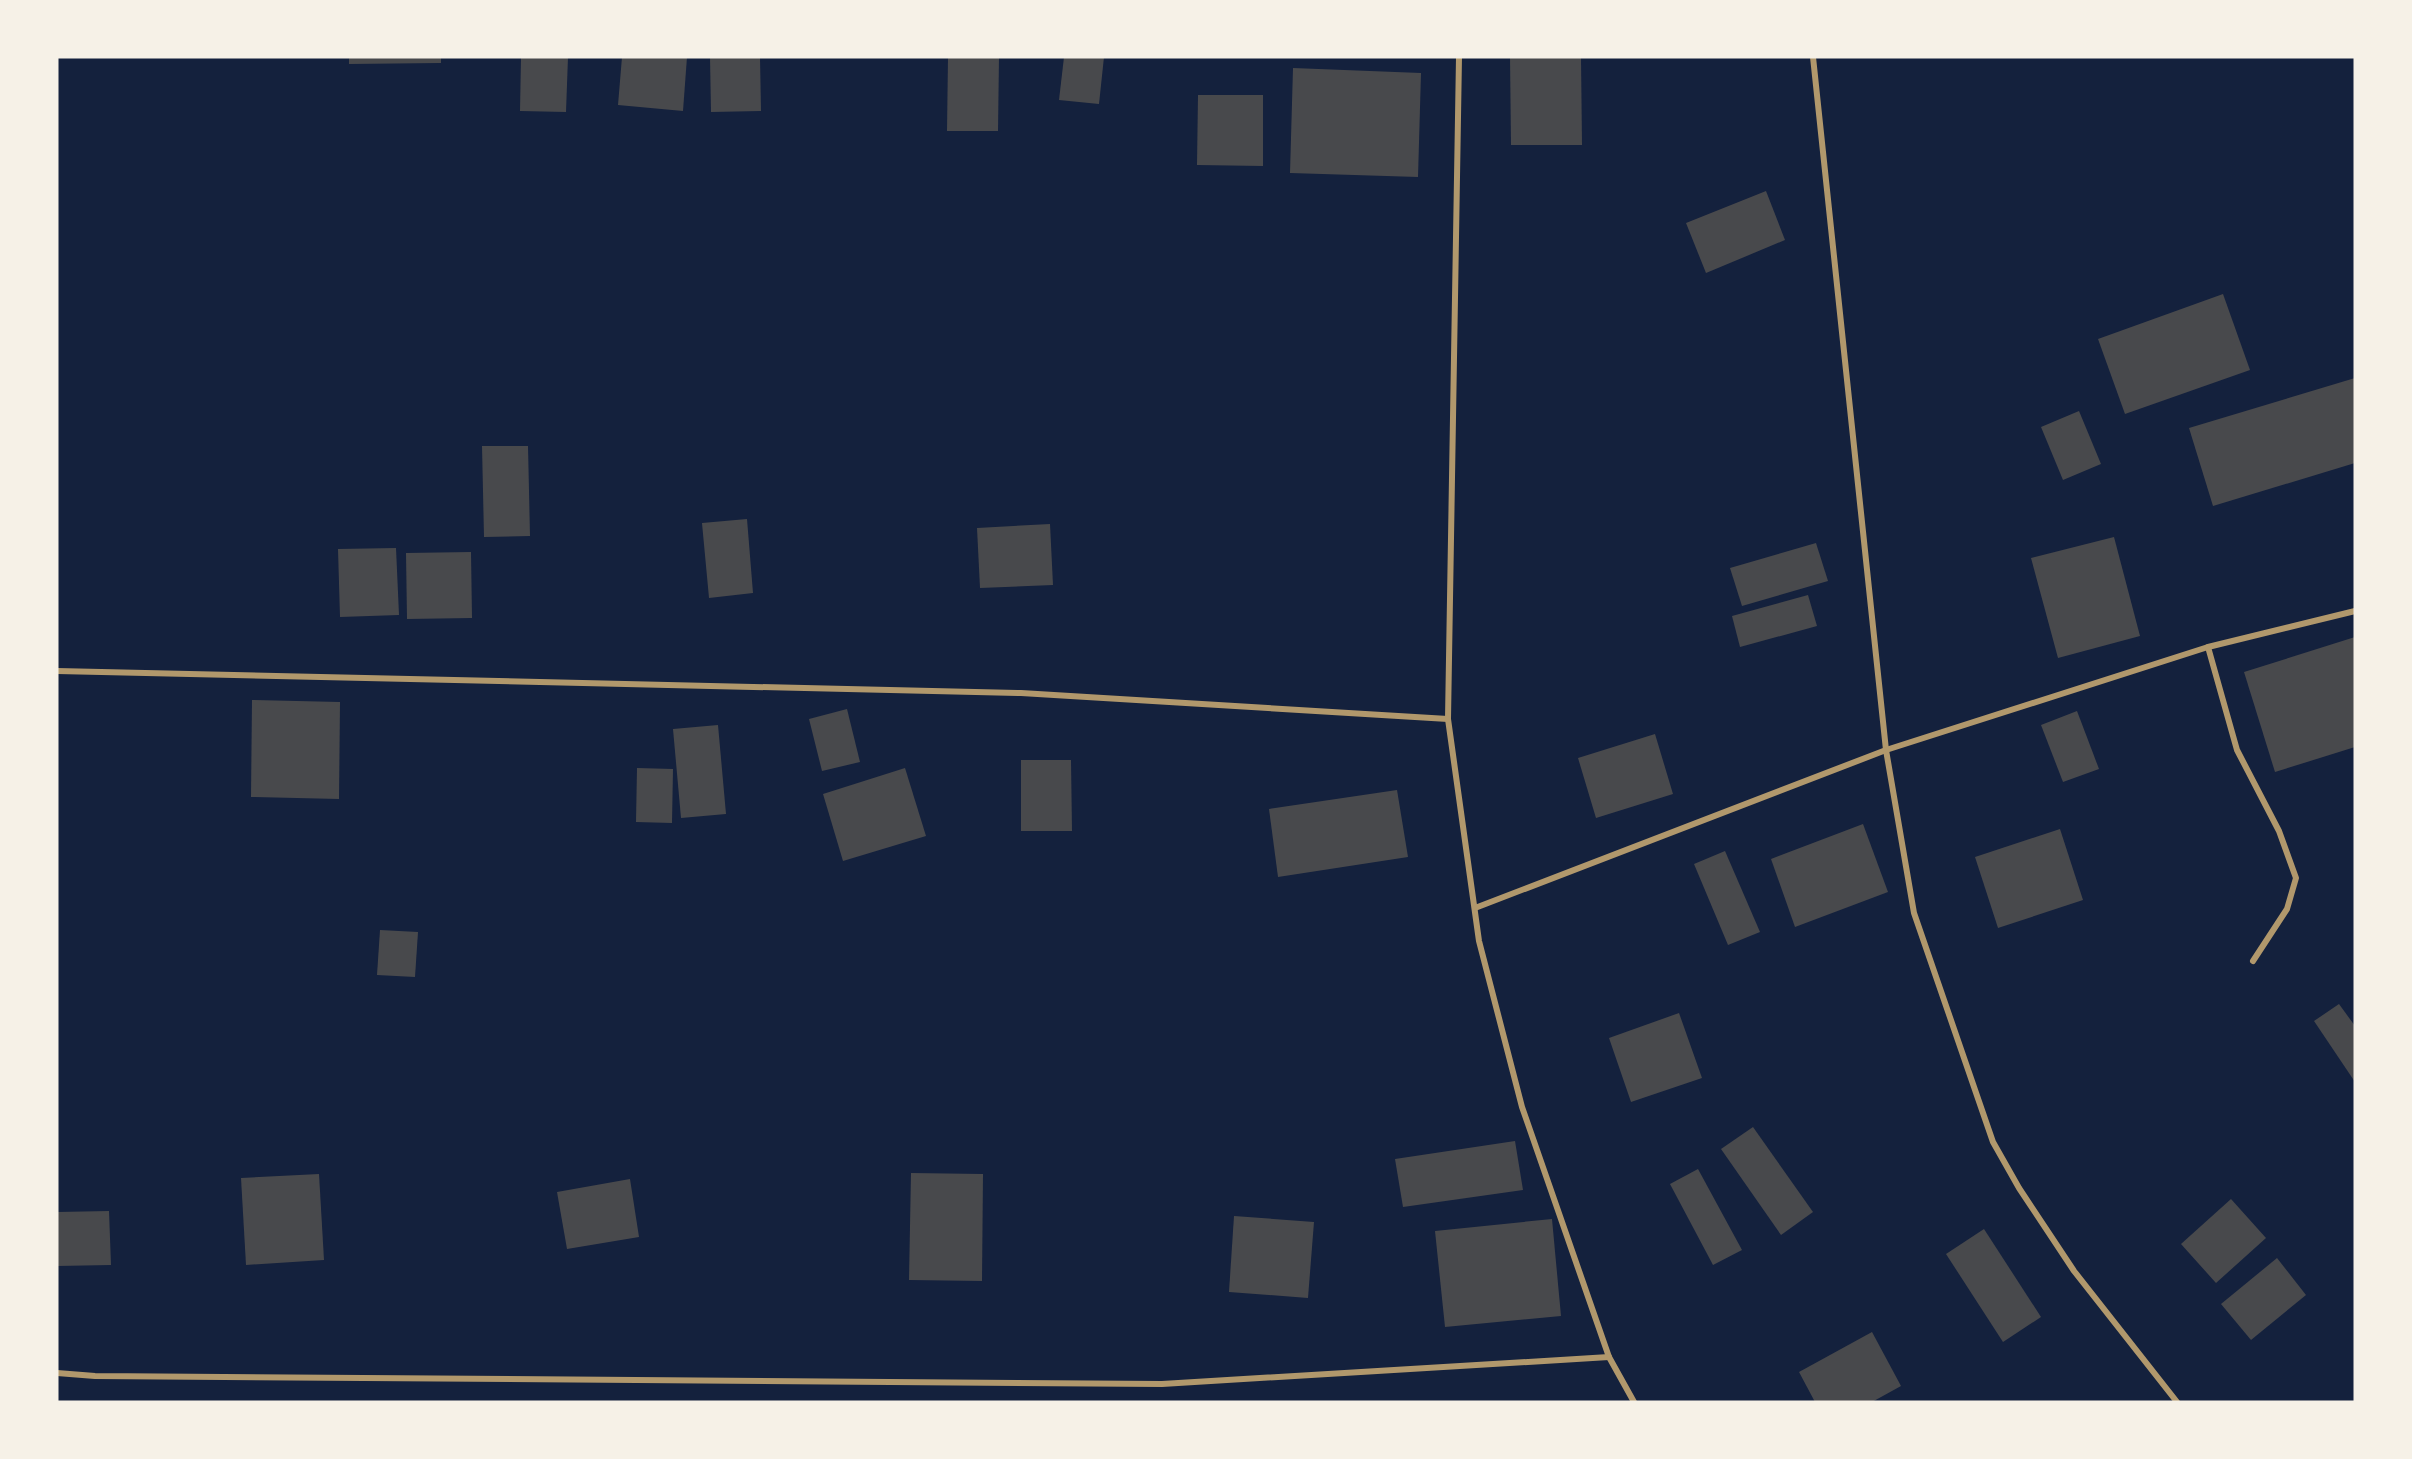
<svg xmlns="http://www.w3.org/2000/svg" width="2412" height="1459" font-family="Arial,sans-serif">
  <rect width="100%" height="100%" fill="#14213d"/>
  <g fill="#48494c">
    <polygon points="349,57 441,57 441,63 349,64"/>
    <polygon points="521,57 568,57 566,112 520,111"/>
    <polygon points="622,57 687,57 683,111 618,105"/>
    <polygon points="710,57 760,57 761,111 711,112"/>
    <polygon points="948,57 999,57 998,131 947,131"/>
    <polygon points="1064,57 1104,57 1099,104 1059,100"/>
    <polygon points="1510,57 1581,57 1582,145 1511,145"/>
    <polygon points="1293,68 1421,73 1418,177 1290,173"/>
    <polygon points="1198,95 1263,95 1263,166 1197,165"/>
    <polygon points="1766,191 1785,240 1706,273 1686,223"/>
    <polygon points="2223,294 2250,370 2125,414 2098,339"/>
    <polygon points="2355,378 2355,463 2213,506 2189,428"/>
    <polygon points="2079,411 2101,464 2063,480 2041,427"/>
    <polygon points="482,446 528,446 530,536 484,537"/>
    <polygon points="747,519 753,593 709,598 702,523"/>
    <polygon points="1050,524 1053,585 980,588 977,528"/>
    <polygon points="2114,537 2140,636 2058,658 2031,558"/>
    <polygon points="1816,543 1828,581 1742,606 1730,568"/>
    <polygon points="396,548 399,615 340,617 338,549"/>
    <polygon points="471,552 472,618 407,619 406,553"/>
    <polygon points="1808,595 1817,626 1740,647 1732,616"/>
    <polygon points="2355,637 2355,747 2275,772 2244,672"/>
    <polygon points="252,700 340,702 339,799 251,797"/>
    <polygon points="847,709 860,762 822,771 809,719"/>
    <polygon points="2077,711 2099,769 2063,782 2041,725"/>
    <polygon points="718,725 726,814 681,818 673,729"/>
    <polygon points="1655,734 1673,794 1596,818 1578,758"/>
    <polygon points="1021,760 1071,760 1072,831 1021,831"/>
    <polygon points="637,768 673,769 672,823 636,822"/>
    <polygon points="905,768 926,836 843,861 823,794"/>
    <polygon points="1397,790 1408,857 1278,877 1269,809"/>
    <polygon points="1863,824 1888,892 1795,927 1771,859"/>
    <polygon points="2060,829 2083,900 1998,928 1975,857"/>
    <polygon points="1725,851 1760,932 1728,945 1694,864"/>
    <polygon points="380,930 418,932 415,977 377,975"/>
    <polygon points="2339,1004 2355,1026 2355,1082 2314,1021"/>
    <polygon points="1679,1013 1702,1078 1631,1102 1609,1038"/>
    <polygon points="1753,1127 1813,1212 1781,1235 1721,1149"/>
    <polygon points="1515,1141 1523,1190 1403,1207 1395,1159"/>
    <polygon points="1698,1169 1742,1250 1713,1265 1670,1184"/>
    <polygon points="911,1173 983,1174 982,1281 909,1280"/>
    <polygon points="319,1174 324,1260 246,1265 241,1178"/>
    <polygon points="630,1179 639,1237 567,1249 557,1192"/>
    <polygon points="2231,1199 2266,1238 2216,1283 2181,1244"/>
    <polygon points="109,1211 111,1265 57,1266 57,1212"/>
    <polygon points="1234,1216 1314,1222 1308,1298 1229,1292"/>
    <polygon points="1552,1219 1561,1316 1445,1327 1435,1231"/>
    <polygon points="1984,1229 2041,1317 2003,1342 1946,1254"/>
    <polygon points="2277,1258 2306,1295 2251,1340 2221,1304"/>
    <polygon points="1872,1332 1901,1386 1872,1402 1815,1402 1799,1372"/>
  </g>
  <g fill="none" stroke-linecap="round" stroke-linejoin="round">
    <g stroke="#b1986c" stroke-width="6">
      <polyline points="1459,57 1448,719 1479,941 1522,1107 1609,1357 1634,1402"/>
      <polyline points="1813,57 1886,750 1914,913 1993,1142 2019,1188 2074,1271 2177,1402"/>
      <polyline points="2208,647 2237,750 2279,831 2296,878 2287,909 2253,961"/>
      <polyline points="57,671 1021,693 1448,719"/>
      <polyline points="1475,908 1886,750 2208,647 2355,611"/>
      <polyline points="57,1373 95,1376 1162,1384 1609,1357"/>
    </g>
  </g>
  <rect width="2412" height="1459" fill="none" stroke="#f6f1e7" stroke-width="117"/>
</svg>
